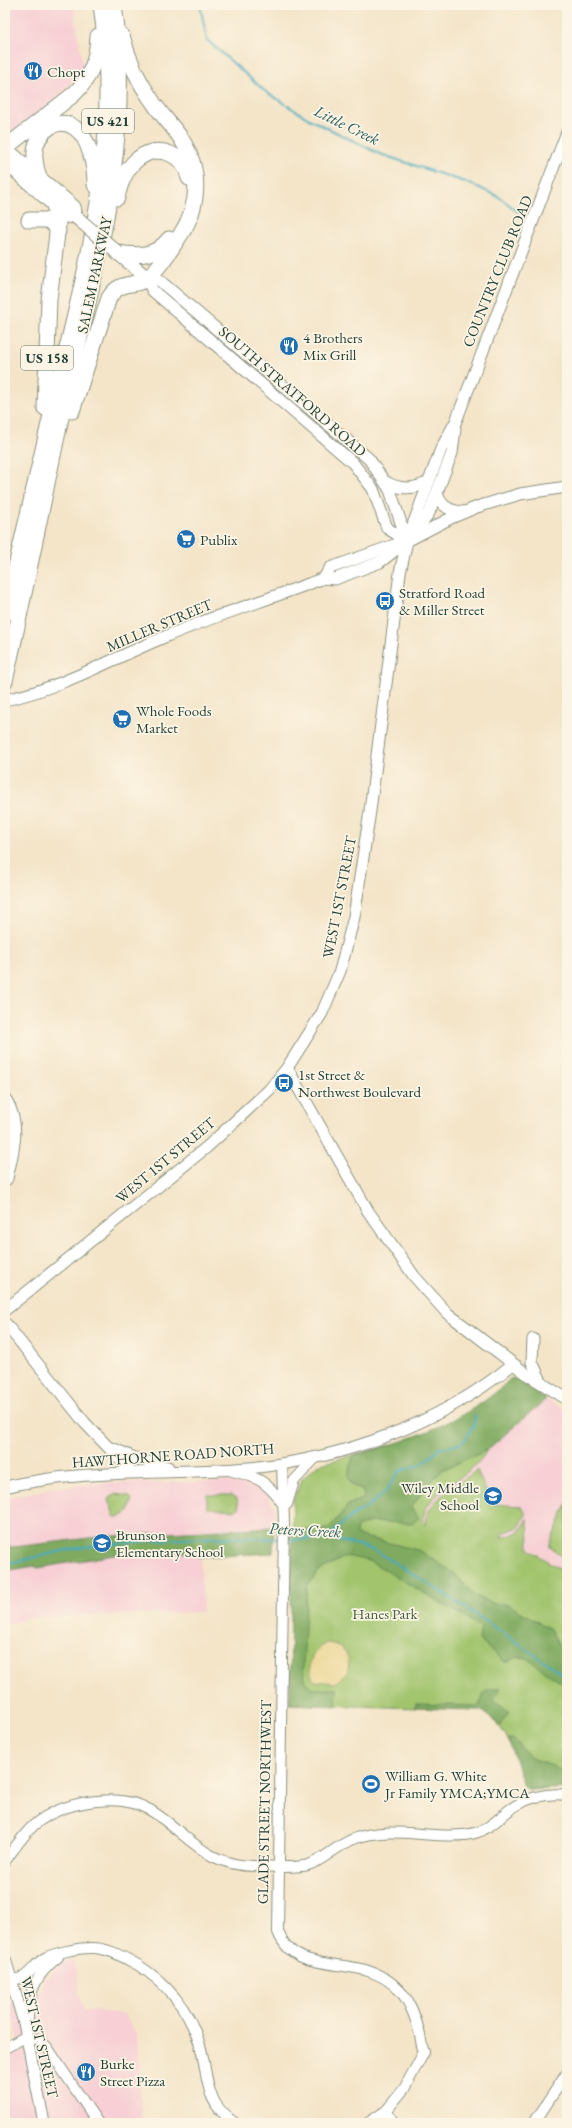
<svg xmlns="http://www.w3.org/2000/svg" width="572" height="2128" font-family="'EB Garamond',serif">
  <rect width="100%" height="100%" fill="#fcf5e5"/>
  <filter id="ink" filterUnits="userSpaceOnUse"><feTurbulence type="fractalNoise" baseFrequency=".025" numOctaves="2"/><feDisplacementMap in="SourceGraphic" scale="8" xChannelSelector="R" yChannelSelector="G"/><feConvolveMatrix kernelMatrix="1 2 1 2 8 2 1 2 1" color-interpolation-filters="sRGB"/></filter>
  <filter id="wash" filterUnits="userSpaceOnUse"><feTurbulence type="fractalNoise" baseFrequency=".012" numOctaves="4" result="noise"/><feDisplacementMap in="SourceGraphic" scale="16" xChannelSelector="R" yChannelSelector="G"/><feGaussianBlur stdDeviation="0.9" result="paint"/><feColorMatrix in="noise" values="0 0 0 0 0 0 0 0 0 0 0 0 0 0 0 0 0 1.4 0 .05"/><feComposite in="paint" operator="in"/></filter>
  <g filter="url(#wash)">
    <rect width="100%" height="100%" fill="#f4e5c9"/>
    <g fill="#f7cfd4">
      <polygon points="5,5 73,5 84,71 53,102 5,140"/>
      <polygon points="546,1399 567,1411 567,1574 536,1552 492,1534 430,1530 411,1508 487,1450"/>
      <polygon points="241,1481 261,1487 269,1497 275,1508 274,1527 199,1530 203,1612 33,1617 5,1625 5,1498 53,1488 105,1483"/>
      <polygon points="74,1960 83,2010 125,2014 137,2037 142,2123 5,2123 5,2057 22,2052 10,2004 24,1999 38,1997 44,1980 58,1964"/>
    </g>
    <g fill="#a1c46d" stroke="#608050">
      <path d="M 396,1443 L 411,1508 L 428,1484 L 444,1469 L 487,1450 C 473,1479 423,1490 423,1522 L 426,1525 C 423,1502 461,1482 477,1470 L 490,1501 L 493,1504 L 522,1506 L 526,1515 L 519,1527 L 503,1533 L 501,1537 C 514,1536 522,1531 528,1518 L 529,1549 L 567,1574 L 567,1788 L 532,1790 L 524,1786 C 514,1755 510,1728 480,1710 L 290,1704 L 293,1500 L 302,1479 L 317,1465 Z"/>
      <polygon points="115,1494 129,1496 132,1500 128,1513 118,1518 114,1516 109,1499"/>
      <polygon points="207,1495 232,1495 237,1498 239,1508 236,1510 207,1508"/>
      <polygon points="567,1504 567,1560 550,1547 550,1543"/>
    </g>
    <g fill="#80aa60" stroke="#50744a">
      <path d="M 514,1378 L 546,1399 L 487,1450 L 444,1469 L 428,1484 L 411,1508 L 419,1518 L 412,1523 L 371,1522 L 357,1527 L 356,1535 L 418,1550 L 454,1573 L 475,1596 L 489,1602 L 509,1605 L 550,1629 L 567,1659 L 567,1687 L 526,1658 L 517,1657 L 506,1663 L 479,1640 L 481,1627 L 370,1561 L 346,1556 L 319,1571 L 307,1586 L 303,1668 L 306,1683 L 312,1689 L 337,1689 L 336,1706 L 290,1704 L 292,1529 L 314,1530 L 330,1527 L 349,1504 L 364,1498 L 362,1489 L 353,1486 L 348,1476 L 353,1456 C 407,1441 471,1420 510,1379 Z"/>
      <polygon points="274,1527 273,1553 199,1557 188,1552 120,1554 38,1568 34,1566 5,1571 5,1548 98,1537"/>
      <path d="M 501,1688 L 493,1700 L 509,1712 L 500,1725 L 480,1710 L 415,1708 L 416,1704 L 479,1706 C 487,1689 480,1691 501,1688 Z"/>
      <path d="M 508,1739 L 513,1739 C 520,1745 527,1755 534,1759 C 550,1767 567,1765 567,1788 L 527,1789 L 524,1786 Z"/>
    </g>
    <path fill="#eeda9e" stroke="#868c69" d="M 328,1643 C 345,1645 352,1657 347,1673 L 336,1683 L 315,1681 C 304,1667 313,1647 328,1643 Z"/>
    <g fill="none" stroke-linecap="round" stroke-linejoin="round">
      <g stroke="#40abc0" stroke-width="2">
        <polyline points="200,5 207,40 266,92 309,119 380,154 471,184 499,197 525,217"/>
        <polyline points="326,1538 353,1515 364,1509 386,1492 399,1471 423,1464 438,1449 459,1444 465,1440 473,1426 475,1416"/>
        <path d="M 288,1540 L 326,1538 L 359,1545 L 373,1550 C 440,1589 504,1633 567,1677"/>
        <path d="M 5,1564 C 32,1559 59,1550 86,1547 C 151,1540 216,1535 281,1539"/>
      </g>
    </g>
  </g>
  <g filter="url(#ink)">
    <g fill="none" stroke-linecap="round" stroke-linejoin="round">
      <defs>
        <g id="tertiary">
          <path d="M 282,1463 L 284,1524 L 278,1932 C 298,1982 362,1949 399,1990 C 410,2001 415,2016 419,2031 C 421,2038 421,2045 424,2052 L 404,2089 L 386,2111 L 368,2123"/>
          <path d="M 232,1471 C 259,1477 267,1482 283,1504"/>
          <polyline points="287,1504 294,1481 316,1457"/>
          <path d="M 5,1861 C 14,1849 23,1835 34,1825 C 61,1802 118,1791 150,1810 C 188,1833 204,1866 255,1866 C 270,1866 294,1869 308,1865 C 320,1862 331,1851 342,1845 C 354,1837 367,1834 381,1833 C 410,1830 452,1841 478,1832 C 490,1828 498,1819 508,1811 C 524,1798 547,1792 567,1795"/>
          <path d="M 11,1980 C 31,1978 29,1969 43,1959 C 53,1953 78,1948 90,1948 C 107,1947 123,1957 138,1965 C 168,1984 188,2009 199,2042 C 210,2075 201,2100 235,2123"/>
          <path d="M 27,2030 C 29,1996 30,1979 58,1957"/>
          <polyline points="27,2036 39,2040 47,2047 98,2123"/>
          <polyline points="5,2048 27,2036"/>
          <polyline points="386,2111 394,2123"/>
          <polyline points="534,2123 567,2073"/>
        </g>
        <g id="secondary">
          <polyline points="147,278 160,281 369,459 390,490 407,541"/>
          <polyline points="147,278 152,290 353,463 373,489 387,528 407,541"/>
          <path d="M 386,482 C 399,490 416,490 429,481"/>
          <path d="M 437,493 C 441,507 450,511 464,512"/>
          <polyline points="414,533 429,513 452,453 455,429"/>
          <polyline points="324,578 330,568 400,543"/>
          <path d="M 5,700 C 61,688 110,660 162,638 C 215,615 271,599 324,578 L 335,579 L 380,562 L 407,541 L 451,518 L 477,507 L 520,494 L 567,487"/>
          <polyline points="287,1068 368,1211 414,1276 447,1313 528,1375 567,1399"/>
          <polyline points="5,1310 207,1147 269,1090 287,1068 322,1013 340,971 354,917 370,811 400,573 407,541 441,449 456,421 567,132"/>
          <polyline points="5,1323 85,1423 132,1472"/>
          <polyline points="533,1339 532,1362 542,1383"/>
          <polyline points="112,1448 137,1459 168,1467"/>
          <path d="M 5,1487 C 88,1468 165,1475 249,1468 C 343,1459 440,1424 513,1364"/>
          <polyline points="5,1959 24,2023 44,2123"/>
        </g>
        <g id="primary">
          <polyline points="5,148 74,207 76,217 66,216 5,162"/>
          <polyline points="118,253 147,278"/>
        </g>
        <g id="motorway">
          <path d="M 5,148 L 74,94 C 91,78 97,59 98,36"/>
          <path d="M 39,177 C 36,168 34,159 35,150 C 38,131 58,115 75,128 C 90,138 95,168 95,185"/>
          <path d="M 117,198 C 120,183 127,167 139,158 C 160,143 184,155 189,178"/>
          <polyline points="29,220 48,220 55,226 58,231"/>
          <path d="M 118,253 C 138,256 155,257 169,239"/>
          <polyline points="45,408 49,300 58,225 54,205"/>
          <path d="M 72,411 L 109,298 C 120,279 136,288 148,278 C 157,270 174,245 181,234 C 200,205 201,170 182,140 C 173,126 160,114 151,99 C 138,81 128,58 122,36"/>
          <path d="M 5,614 C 22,539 39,464 57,389 C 89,258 121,142 101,5"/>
          <path d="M 5,681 C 26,588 44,494 65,400 C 95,270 134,140 114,5"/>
          <path d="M 5,1102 C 19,1127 11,1151 5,1178"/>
        </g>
      </defs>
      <use href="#tertiary" stroke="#8a917e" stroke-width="12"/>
      <use href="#secondary" stroke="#8a917e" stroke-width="13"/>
      <use href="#primary" stroke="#8a917e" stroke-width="15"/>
      <use href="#motorway" stroke="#8a917e" stroke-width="17"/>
      <use href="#tertiary" stroke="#fff" stroke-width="10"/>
      <use href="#secondary" stroke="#fff" stroke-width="11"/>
      <use href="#primary" stroke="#fff" stroke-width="13"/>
      <use href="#motorway" stroke="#fff" stroke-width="15"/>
      <defs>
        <polyline id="primary-bridge" points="76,217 118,253"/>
      </defs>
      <use href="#primary-bridge" stroke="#8a917e" stroke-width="15" stroke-linecap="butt"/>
      <use href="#primary-bridge" stroke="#fff" stroke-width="13"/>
    </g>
  </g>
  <defs>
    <symbol id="restaurant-disc" viewBox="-11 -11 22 22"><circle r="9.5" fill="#1f6fb2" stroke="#fcf5e5"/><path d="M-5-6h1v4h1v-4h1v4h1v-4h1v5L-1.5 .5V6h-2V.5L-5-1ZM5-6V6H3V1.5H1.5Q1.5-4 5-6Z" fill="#fff"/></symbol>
    <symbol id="supermarket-disc" viewBox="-11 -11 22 22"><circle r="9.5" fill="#1f6fb2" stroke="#fcf5e5"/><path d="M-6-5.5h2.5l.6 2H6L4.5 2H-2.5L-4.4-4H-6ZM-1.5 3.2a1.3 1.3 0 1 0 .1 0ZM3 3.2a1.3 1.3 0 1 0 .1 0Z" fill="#fff"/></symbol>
    <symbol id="bus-disc" viewBox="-11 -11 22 22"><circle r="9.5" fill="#1f6fb2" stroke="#fcf5e5"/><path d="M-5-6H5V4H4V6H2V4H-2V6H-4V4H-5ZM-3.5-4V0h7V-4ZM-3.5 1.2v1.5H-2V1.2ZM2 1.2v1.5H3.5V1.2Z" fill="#fff"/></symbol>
    <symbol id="school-disc" viewBox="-11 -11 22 22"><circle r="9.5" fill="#1f6fb2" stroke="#fcf5e5"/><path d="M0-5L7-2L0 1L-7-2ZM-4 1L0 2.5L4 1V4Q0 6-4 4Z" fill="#fff"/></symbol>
    <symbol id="stadium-disc" viewBox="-11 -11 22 22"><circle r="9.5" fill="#1f6fb2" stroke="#fcf5e5"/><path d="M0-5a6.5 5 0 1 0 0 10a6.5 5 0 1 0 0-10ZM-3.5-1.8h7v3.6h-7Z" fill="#fff"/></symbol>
  </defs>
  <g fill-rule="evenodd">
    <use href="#restaurant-disc" x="22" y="60" width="22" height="22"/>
    <use href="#restaurant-disc" x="278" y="335" width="22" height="22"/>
    <use href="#supermarket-disc" x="175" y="528" width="22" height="22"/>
    <use href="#bus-disc" x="374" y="590" width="22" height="22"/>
    <use href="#supermarket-disc" x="111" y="708" width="22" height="22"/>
    <use href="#bus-disc" x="273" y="1072" width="22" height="22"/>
    <use href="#school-disc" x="482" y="1485" width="22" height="22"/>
    <use href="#school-disc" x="91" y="1532" width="22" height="22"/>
    <use href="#stadium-disc" x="360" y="1773" width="22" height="22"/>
    <use href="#restaurant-disc" x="75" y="2061" width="22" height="22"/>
  </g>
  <g text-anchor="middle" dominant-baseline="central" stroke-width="3.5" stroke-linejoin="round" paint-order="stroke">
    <g fill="#fcf5e5" stroke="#617469" stroke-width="1">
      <rect x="82" y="109" width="52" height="24" rx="3"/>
      <rect x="21" y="346" width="52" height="24" rx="3"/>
    </g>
    <g font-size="14" font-weight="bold" fill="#1f3d34">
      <text x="108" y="121">US 421</text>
      <text x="47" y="358">US 158</text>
    </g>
    <g font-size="15" fill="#1f3d34" stroke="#fcf5e5" text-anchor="start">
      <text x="47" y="71">Chopt</text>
      <text x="303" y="337">4 Brothers<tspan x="303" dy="17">Mix Grill</tspan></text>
      <text x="200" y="539">Publix</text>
      <text x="399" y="592">Stratford Road<tspan x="399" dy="17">&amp; Miller Street</tspan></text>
      <text x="136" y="710">Whole Foods<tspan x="136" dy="17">Market</tspan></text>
      <text x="298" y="1074">1st Street &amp;<tspan x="298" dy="17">Northwest Boulevard</tspan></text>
      <text x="479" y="1487" text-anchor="end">Wiley Middle<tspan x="479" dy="17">School</tspan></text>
      <text x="116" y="1534">Brunson<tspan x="116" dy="17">Elementary School</tspan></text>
      <text x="385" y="1775">William G. White<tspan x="385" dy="17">Jr Family YMCA;YMCA</tspan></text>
      <text x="100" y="2063">Burke<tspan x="100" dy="17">Street Pizza</tspan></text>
    </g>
    <g font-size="15" fill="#1f3d34" stroke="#fcf5e5">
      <text transform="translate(497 271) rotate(-68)">COUNTRY CLUB ROAD</text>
      <text transform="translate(94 275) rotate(-78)">SALEM PARKWAY</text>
      <text transform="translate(293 391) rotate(41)">SOUTH STRATFORD ROAD</text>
      <text transform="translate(159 625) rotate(-23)">MILLER STREET</text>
      <text transform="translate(339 897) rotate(-79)">WEST 1ST STREET</text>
      <text transform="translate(165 1160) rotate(-40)">WEST 1ST STREET</text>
      <text transform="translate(173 1455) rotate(-4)">HAWTHORNE ROAD NORTH</text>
      <text transform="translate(264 1802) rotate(-89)">GLADE STREET NORTHWEST</text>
      <text transform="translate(40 2037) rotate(77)">WEST 1ST STREET</text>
    </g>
    <g font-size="15" fill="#405f42" stroke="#fcf5e5">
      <text x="385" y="1613">Hanes Park</text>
    </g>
    <g font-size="16" font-style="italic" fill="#295e5e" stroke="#fcf5e5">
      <text transform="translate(347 125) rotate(26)">Little Creek</text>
      <text transform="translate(305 1530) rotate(3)">Peters Creek</text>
    </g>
  </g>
  <rect width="572" height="2128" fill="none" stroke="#fcf5e5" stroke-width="20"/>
</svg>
